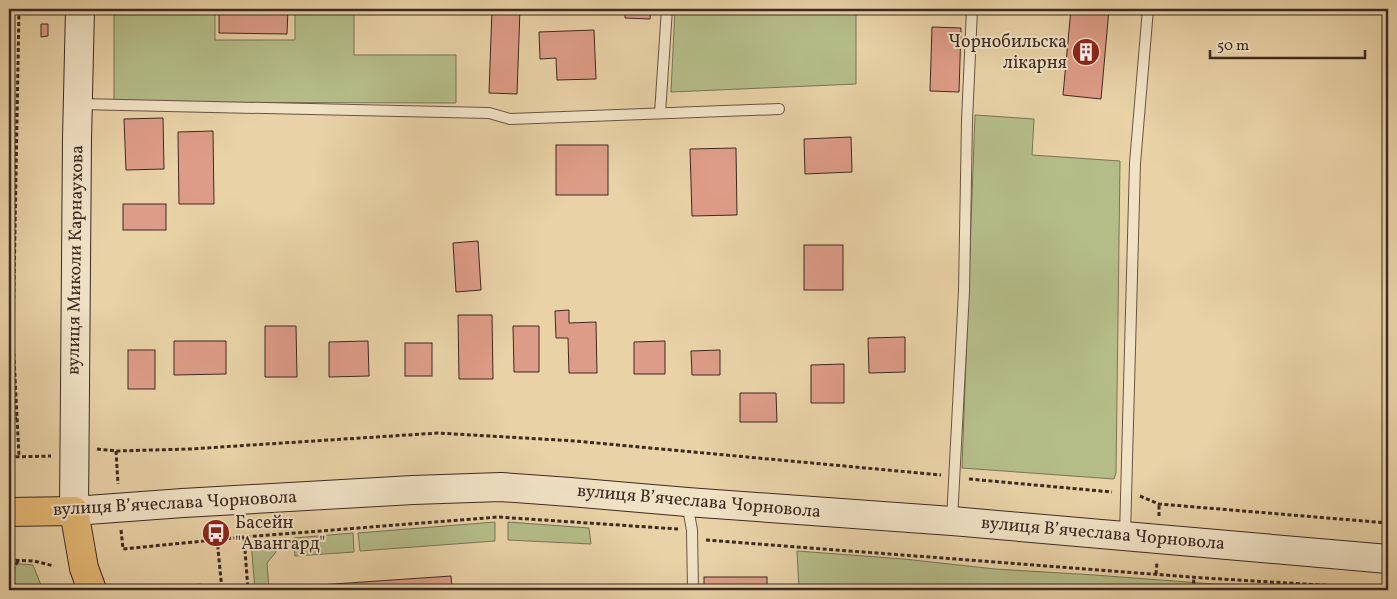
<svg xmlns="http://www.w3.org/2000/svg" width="1397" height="599" font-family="Vollkorn,serif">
  <rect width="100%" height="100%" fill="#e8d2a6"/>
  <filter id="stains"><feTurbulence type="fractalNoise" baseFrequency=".004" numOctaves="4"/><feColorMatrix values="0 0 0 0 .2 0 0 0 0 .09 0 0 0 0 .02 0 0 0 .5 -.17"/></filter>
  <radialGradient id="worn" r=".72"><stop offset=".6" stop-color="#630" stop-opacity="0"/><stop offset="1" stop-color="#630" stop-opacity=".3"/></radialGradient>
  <g fill="#b4bd88" stroke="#787455">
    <polygon points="114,9 215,9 215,40 295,40 295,9 354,9 354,55 456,55 456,103 114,102"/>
    <polygon points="675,9 856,9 856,84 671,92"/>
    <polygon points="975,115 1034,119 1032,155 1120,161 1116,473 1114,479 962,468"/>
    <polygon points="495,522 495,541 360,551 358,533"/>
    <polygon points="508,522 589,528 591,544 508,540"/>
    <polygon points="353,533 354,552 295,556 294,538"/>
    <polygon points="274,540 276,552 267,563 269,590 255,590 251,542"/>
    <polygon points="797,551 904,559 995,569 1094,575 1214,584 1282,585 1349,590 799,590"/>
    <polygon points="9,563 33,565 43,590 9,590"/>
    <polygon points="201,584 204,590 140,590 140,589"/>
  </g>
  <g fill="#dd9c87" stroke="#3d2a22">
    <polygon points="219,9 288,9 287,34 219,33"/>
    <polygon points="492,9 520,9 517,94 489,93"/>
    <polygon points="625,9 651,9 650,19 625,18"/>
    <polygon points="1071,9 1109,9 1101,99 1063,95"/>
    <polygon points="41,24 48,24 48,36 41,37"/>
    <polygon points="932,27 961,28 959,92 930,91"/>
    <polygon points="594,30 596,79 557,80 556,58 540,59 539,32"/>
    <polygon points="163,118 164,169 126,170 124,119"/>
    <polygon points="213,131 214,204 179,204 178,132"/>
    <polygon points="851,137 852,172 805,174 804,139"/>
    <rect x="556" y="145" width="52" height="50"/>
    <polygon points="736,148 737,215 692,216 690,149"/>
    <rect x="123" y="204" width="43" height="26"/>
    <polygon points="478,241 481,290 456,292 453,243"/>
    <rect x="804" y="245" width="39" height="45"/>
    <polygon points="569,310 569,323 596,322 597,373 569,373 568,338 556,338 555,311"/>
    <polygon points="458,315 492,315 493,379 459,379"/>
    <polygon points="265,326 296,326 297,377 265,377"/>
    <polygon points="513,326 539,326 539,372 514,372"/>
    <polygon points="905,337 905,372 869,373 868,338"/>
    <polygon points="174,341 226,341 226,374 174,375"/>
    <polygon points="368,341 369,376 329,377 329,342"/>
    <polygon points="665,341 665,374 634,374 634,342"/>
    <rect x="405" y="343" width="27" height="33"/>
    <rect x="128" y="350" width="27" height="39"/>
    <polygon points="720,350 720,375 692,375 691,351"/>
    <polygon points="844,364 844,403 811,403 811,365"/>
    <polygon points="740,393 776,393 777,422 740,422"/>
    <polygon points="451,576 452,590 320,590 319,585"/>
    <rect x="704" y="577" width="63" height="13"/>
  </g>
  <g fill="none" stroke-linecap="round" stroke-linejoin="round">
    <defs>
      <g id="service">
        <polyline points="78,104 489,113 510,119 779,109"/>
        <polyline points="660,113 667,9"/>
        <polyline points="687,503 692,530 693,590"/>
        <polyline points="952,520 964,291 967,121 972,9"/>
        <polyline points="1125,535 1135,163 1148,9"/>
      </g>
      <polyline id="secondary" points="80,9 77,139 74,511 183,503 413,490 501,487 570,492 687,502 952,521 1388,559"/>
      <polyline id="primary" points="9,512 74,511 84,568 92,590"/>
    </defs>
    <use href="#service" stroke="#685443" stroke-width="12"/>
    <use href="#secondary" stroke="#3d2a22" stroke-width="30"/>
    <use href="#primary" stroke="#3d2a22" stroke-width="30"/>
    <g stroke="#3d2a22" stroke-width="3" stroke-dasharray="4 2.5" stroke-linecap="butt">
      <polyline points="19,9 13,338 19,456"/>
      <polyline points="9,115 17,115"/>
      <polyline points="9,418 17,418"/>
      <polyline points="97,449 116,451 190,449 438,433 575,441 941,475"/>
      <polyline points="116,451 118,484"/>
      <polyline points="9,457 51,456"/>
      <polyline points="969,479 1112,492"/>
      <polyline points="1140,496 1159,504 1388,523"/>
      <polyline points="1159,516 1159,504"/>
      <polyline points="121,530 123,549 244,537 498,517 678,529"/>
      <polyline points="244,537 248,590"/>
      <polyline points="217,539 222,590"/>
      <polyline points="706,540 1204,578 1388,589"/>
      <polyline points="9,560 34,561 54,566"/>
      <polyline points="1156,574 1157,562"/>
      <polyline points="9,576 18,561"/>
      <polyline points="1193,590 1194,577"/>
    </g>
    <use href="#service" stroke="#f0e2c5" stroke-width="10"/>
    <use href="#secondary" stroke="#f0e2c5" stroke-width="28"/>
    <use href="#primary" stroke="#e4b973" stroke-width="28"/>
  </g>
  <defs>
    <symbol id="building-disc" viewBox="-11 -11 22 22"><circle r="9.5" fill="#8f2418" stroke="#f0e2c5"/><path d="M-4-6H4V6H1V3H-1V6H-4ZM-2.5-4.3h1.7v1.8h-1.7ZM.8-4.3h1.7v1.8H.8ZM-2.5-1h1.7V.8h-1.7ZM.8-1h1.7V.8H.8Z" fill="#fff"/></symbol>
    <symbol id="bus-disc" viewBox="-11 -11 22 22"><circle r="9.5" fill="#8f2418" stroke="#f0e2c5"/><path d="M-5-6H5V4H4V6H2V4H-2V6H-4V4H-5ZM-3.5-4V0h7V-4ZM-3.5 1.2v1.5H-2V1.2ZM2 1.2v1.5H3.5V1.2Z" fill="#fff"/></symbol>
  </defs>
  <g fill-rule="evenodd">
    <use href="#building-disc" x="1070" y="36" width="32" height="32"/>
    <use href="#bus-disc" x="200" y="517" width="32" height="32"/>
  </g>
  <g text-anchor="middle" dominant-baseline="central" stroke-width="4" stroke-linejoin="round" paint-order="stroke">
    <g font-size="18" fill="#3d2a22" stroke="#f0e2c5" text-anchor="end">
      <text x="1067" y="42">Чорнобильска<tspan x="1067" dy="21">лікарня</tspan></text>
      <text x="235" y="523" text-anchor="start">Басейн<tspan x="235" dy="21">"Авангард"</tspan></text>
    </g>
    <g font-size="18" fill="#3d2a22" stroke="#f0e2c5">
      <text transform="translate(76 260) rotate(-89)">вулиця Миколи Карнаухова</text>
      <text transform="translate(699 502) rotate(5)">вулиця Вʼячеслава Чорновола</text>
      <text transform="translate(175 504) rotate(-3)">вулиця Вʼячеслава Чорновола</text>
      <text transform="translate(1103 534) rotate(5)">вулиця Вʼячеслава Чорновола</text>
    </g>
  </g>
  <rect width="1397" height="599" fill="none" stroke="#e8d2a6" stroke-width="30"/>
  <rect x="10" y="10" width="1377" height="579" fill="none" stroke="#3d2a22" stroke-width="2.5"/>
  <rect x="15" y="15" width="1367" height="569" fill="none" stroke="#3d2a22"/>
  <path d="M1210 50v8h155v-8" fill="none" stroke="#3d2a22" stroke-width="2.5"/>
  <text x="1217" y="50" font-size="15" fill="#3d2a22" stroke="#f0e2c5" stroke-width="4" paint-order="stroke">50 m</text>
  <rect width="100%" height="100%" filter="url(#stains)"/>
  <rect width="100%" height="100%" fill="url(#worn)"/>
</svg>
